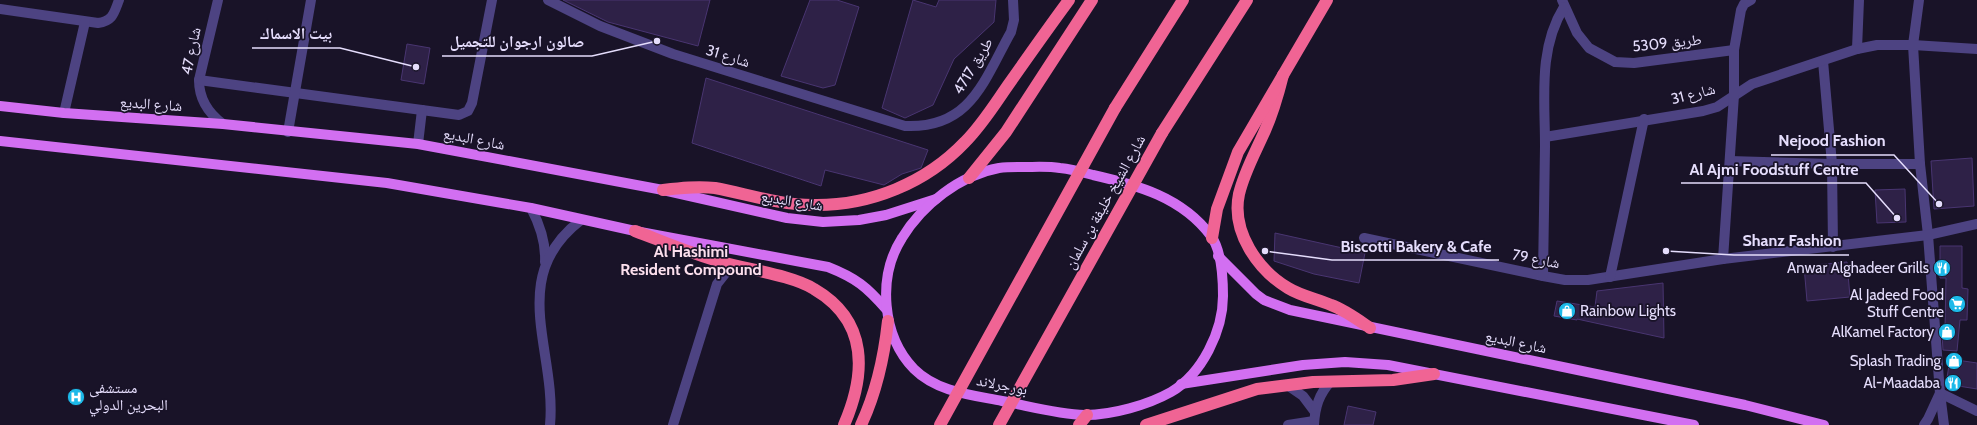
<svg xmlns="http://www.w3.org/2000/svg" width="1977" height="425" font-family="Cabin,'Noto Naskh Arabic',sans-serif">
  <rect width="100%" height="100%" fill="#191328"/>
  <g fill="#2e2147" stroke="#493571">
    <polygon points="563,0 710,0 698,46 608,22"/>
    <polygon points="810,0 837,0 859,7 835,85 823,88 781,76"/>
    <polygon points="913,0 936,7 939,0 996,0 994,22 954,59 933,105 905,118 882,108"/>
    <polygon points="407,44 430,48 424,84 401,80"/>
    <polygon points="706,78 894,139 928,150 921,168 902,174 884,185 825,170 821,186 692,143"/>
    <polygon points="1972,158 1974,206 1934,209 1931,161"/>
    <polygon points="1905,189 1906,222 1877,223 1875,190"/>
    <polygon points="1275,233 1365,253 1359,283 1314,274 1274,261"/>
    <polygon points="1940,246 1962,246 1962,288 1968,289 1967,320 1960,320 1957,351 1943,350 1942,335 1943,328 1945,328 1946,278 1940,278"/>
    <polygon points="1847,262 1850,297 1807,301 1804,266"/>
    <polygon points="1663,283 1664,338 1577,319 1577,320 1554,316 1557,301 1595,307 1597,291"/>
    <polygon points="1950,359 1977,363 1977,389 1946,384"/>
    <polygon points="1348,406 1376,412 1373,425 1344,425"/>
  </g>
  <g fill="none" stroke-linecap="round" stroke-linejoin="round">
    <g stroke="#4d4382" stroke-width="10">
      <path d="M 218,0 L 199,80 C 199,99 208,113 223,124"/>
      <path d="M 548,0 L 600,26 L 673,54 L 905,126 C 971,129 984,80 1011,32 L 1014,20 L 1013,0"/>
      <polyline points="1562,0 1577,33 1589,48 1615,62 1634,63 1734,50"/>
      <polyline points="1919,0 1913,45 1920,164 1928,235 1940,393 1944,425"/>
      <path d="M 0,9 L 98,23 C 113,21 114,13 119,0"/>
      <polyline points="1857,49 1859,0"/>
      <polyline points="1823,61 1832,164 1833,247"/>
      <polyline points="199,80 459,115 468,111 472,103 492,0"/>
      <polyline points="64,113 85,22"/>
      <polyline points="288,132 311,0"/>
      <polyline points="1545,137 1703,111 1717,107 1752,84 1857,49 1877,45 1913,45 1977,49"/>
      <polyline points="418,144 422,110"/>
      <polyline points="1730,161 1832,164 1920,164"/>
      <path d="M 531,208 C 540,225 546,242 545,262"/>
      <polyline points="1364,238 1543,276 1565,280 1588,280 1723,259 1928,235 1977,224"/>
      <polyline points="1723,259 1734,95 1734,50 1741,10 1744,4 1751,0"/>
      <path d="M 1543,276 C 1544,233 1544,189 1545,146 C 1545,98 1538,49 1564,7"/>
      <polyline points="1610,277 1644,119"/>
      <polyline points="1287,385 1303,396 1315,412"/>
      <polyline points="1940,393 1977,411"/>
      <path d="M 550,425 C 557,351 506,277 581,220"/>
      <polyline points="673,425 717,284 732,265"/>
      <polyline points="1288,425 1314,421"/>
      <path d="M 1314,425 C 1315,407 1319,394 1331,381"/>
      <polyline points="1924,425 1928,419 1940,393"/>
    </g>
    <g stroke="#d26ff1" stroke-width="10">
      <polyline points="0,106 64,113 223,124 418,144 663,190 787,218 823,222 859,220 886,215 936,199"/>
      <path d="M 0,141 L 387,183 L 531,208 L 635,231 L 828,267 C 856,278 867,287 886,309"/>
      <path d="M 1023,167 C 1035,167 1048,166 1060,168 C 1071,169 1082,172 1093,175 C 1137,185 1182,197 1211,236 C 1222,251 1223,278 1223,296 C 1223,331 1202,374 1171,392 C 1148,405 1112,415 1085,415 C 1057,414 1029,406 1002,401 C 972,395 937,392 914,369 C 882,336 877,277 902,238 C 922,205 960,175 999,168 C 1007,167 1015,167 1023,167 Z"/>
      <polyline points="1218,256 1256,294 1264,300 1290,310 1745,405 1824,425"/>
      <polyline points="1181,384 1303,365 1345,362 1388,365 1694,425"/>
    </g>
    <g stroke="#f06494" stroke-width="12">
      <path d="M 1283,75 C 1278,95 1272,116 1263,135 C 1254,155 1244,173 1239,194 C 1231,232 1258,270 1288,288 C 1301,296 1317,299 1331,305 C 1345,310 1357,319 1370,328"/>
      <polyline points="1115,108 1183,0"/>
      <polyline points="1162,133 1247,0"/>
      <polyline points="969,178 1006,132 1092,0"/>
      <path d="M 663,190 C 680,188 697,186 715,188 C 747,194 779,205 813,205 C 870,206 926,183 965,142 C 983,124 996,102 1011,81 C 1030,54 1049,27 1069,0"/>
      <path d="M 635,231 C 662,241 690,253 718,261 C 744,269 792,275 814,289 C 869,321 866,374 844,425"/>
      <polyline points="1212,238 1217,209 1238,152 1327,0"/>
      <path d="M 861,425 C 877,391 884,358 888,321"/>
      <polyline points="1079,425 1087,415"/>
      <polyline points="1146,425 1257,389 1313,382 1393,380 1434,374"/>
    </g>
    <g stroke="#f06494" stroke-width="12">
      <polyline points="940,425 1115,108"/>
      <polyline points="999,425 1162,133"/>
    </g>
  </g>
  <defs>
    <symbol id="restaurant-disc" viewBox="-11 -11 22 22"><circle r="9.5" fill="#1cb9e9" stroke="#191328"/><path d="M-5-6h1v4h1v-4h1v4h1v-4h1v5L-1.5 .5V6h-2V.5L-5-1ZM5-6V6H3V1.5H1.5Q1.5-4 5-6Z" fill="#fff"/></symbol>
    <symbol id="supermarket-disc" viewBox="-11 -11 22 22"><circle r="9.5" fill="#1cb9e9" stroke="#191328"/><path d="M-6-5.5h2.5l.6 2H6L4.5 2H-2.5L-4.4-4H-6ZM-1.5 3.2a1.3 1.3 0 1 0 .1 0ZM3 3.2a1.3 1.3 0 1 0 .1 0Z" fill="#fff"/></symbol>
    <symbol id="shop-disc" viewBox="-11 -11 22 22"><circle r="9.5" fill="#1cb9e9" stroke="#191328"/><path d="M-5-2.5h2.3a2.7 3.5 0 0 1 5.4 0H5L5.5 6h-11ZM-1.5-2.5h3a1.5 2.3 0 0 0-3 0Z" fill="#fff"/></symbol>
    <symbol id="hospital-disc" viewBox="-11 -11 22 22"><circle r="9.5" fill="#1cb9e9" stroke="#191328"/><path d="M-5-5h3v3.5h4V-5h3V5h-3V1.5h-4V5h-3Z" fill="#fff"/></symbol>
  </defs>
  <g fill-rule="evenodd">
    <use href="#restaurant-disc" x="1932" y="258" width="20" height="20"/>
    <use href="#supermarket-disc" x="1947" y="294" width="20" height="20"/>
    <use href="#shop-disc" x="1557" y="301" width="20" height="20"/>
    <use href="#shop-disc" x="1937" y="322" width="20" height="20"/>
    <use href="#shop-disc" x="1944" y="351" width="20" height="20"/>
    <use href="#restaurant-disc" x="1943" y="373" width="20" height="20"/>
    <use href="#hospital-disc" x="66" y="387" width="20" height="20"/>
  </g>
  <g text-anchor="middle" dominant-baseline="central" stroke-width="3.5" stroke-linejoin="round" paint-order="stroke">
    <g font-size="15" fill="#e5ddfc" stroke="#191328">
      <text transform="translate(1667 43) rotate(-6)">طريق 5309</text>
      <text transform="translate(191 51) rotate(-78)">شارع 47</text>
      <text transform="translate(728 56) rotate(17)">شارع 31</text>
      <text transform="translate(973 66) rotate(-59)">طريق 4717</text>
      <text transform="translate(1693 94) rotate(-14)">شارع 31</text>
      <text transform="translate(151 104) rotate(4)">شارع البديع</text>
      <text transform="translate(474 139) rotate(11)">شارع البديع</text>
      <text transform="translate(792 201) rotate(9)">شارع البديع</text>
      <text transform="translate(1105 202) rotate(-61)">شارع الشيخ خليفة بن سلمان</text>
      <text transform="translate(1536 259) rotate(11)">شارع 79</text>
      <text transform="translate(1516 342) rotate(12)">شارع البديع</text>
      <text transform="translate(1002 385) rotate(11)">بورجرلاند</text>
    </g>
    <g font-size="15" fill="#e5ddfc" stroke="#191328" text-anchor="end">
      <text x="1929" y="268">Anwar Alghadeer Grills</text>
      <text x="1944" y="295">Al Jadeed Food<tspan x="1944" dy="17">Stuff Centre</tspan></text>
      <text x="1580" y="311" text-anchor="start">Rainbow Lights</text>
      <text x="1934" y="332">AlKamel Factory</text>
      <text x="1941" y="361">Splash Trading</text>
      <text x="1940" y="383">Al-Maadaba</text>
      <text x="89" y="388" text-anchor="start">مستشفى<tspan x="89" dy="17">البحرين الدولي</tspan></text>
    </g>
    <g font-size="16" font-weight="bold" fill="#fcdfed" stroke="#191328">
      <text x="691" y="251">Al Hashimi<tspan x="691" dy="18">Resident Compound</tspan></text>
    </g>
  </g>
  <path fill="none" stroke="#e5ddfc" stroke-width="1.5" d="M416 67L340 48H252M657 41L592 56H442M1939 204L1894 155H1771M1897 218L1866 183H1681M1666 251L1734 255H1849M1265 251L1332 260H1499"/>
  <g fill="#e5ddfc" stroke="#191328" stroke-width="1.5">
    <circle cx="416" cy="67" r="4"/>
    <circle cx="657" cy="41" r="4"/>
    <circle cx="1939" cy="204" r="4"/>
    <circle cx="1897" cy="218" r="4"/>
    <circle cx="1666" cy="251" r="4"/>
    <circle cx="1265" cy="251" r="4"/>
  </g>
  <g font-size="16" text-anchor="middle" font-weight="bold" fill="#e5ddfc" stroke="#191328" stroke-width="3.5" stroke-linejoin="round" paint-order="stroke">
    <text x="296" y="39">بيت الاسماك</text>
    <text x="517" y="47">صالون ارجوان للتجميل</text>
    <text x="1832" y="146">Nejood Fashion</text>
    <text x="1774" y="175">Al Ajmi Foodstuff Centre</text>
    <text x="1792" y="246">Shanz Fashion</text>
    <text x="1416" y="252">Biscotti Bakery &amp; Cafe</text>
  </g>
</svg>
